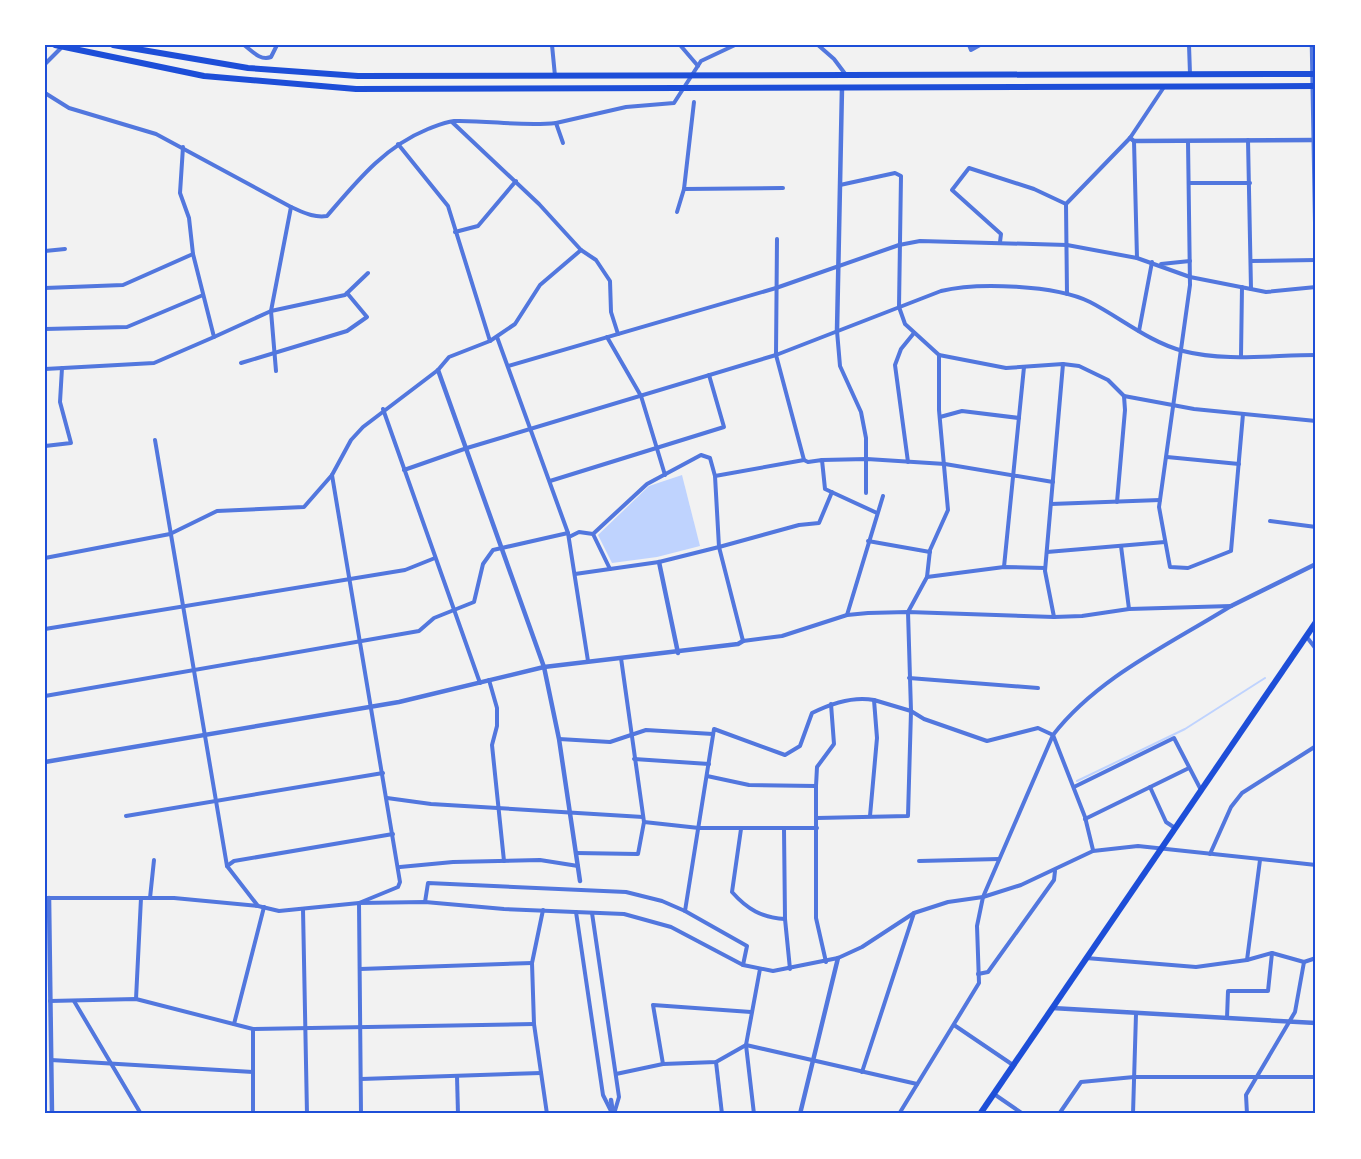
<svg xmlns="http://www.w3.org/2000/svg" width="1361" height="1159" font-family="'DejaVu Sans',sans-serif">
  <rect width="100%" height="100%" fill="#f2f2f2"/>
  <polygon fill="#bfd3fe" points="682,475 700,546 657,557 612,563 598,535 649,486"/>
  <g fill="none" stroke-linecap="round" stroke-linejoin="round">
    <polyline stroke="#bfd3fe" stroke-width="2" points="1077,781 1185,729 1265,678"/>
    <g stroke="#5277de" stroke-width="4">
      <path d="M 244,45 C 252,51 260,61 271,57 L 277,45"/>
      <polyline points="552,45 555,76"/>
      <polyline points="680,45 698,66"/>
      <polyline points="818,45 834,59 846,75"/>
      <polyline points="969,45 971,50 980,45"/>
      <polyline points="1189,45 1190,74"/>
      <polyline points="45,64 63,46"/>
      <path d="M 45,93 L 69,108 L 156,134 L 291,207 C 303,212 313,218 327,216 C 357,181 384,147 428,129 C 436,126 445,122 454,121 C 489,120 522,127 556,123"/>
      <polyline points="452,122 539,204 581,250 596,260 610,281 611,312 618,334"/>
      <polyline points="1248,140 1251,289"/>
      <polyline points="1134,141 1137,258"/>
      <polyline points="1188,141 1190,285 1159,507 1170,567 1188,568 1231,551 1243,414"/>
      <polyline points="563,143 556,123 626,107 674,103 701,61 735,45"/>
      <polyline points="398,144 448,206 490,341"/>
      <polyline points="1189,183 1250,183"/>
      <polyline points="684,189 783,188"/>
      <polyline points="677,212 684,189 694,102"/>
      <polyline points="455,232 478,226 516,181"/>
      <polyline points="777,239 776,355 804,460 808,462 822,460 825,489 877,513"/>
      <polyline points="1000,242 1001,234 952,190 969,168 1034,189 1066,204"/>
      <polyline points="45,251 65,249"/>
      <polyline points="1251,261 1316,260"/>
      <polyline points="1161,264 1190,261"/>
      <polyline points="45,288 123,285 193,254"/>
      <polyline points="1067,294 1066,204 1130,138 1164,87"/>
      <polyline points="45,329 127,327 203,295"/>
      <polyline points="837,331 840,366 861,412 866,438 866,493"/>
      <polyline points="1139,331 1152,262"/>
      <polyline points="214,337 271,311 345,295 368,273"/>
      <polyline points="497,337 568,533 588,661"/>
      <polyline points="607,337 641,396 665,475"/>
      <polyline points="939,355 1006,368 1063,364 1079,366 1108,380 1124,396 1125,410 1117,502"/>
      <polyline points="1241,356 1242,287"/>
      <polyline points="241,363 347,331 367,317 347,293"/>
      <polyline points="508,366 776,288 899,245 920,241 1067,245 1137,258 1190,277 1266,292 1316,287"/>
      <polyline points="45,369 154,363 214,337 193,254 189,218 180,193 183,147"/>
      <polyline points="276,371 271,311 291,207"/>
      <polyline points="1124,396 1194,409 1316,421"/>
      <polyline points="383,409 480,683"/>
      <polyline points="940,417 962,411 1019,418"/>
      <polyline points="155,440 227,866 258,906"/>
      <polyline points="45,446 71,443 60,402 62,368"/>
      <polyline points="1167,457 1239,464"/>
      <polyline points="822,460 867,459 945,464 1053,482"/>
      <polyline points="908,462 895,365 901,349 914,333"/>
      <path d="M 404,470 L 467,448 L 776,355 L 941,291 C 977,282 1056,285 1090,302 C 1121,318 1149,342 1183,351 C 1225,362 1273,355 1316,355"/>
      <polyline points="332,475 400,882 398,887 359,903 361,1114"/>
      <polyline points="715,476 804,460"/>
      <polyline points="550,481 724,427 709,375"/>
      <polyline points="832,492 819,523 799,525 719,547 743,641 782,636 847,615 868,613 908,612 1054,617 1082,616 1129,609 1231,606"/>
      <polyline points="1051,504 1160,500"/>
      <polyline points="1270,521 1316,527"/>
      <polyline points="569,537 579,532 593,534 610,569"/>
      <polyline points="868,541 930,552"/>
      <polyline points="1121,546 1129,609"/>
      <polyline points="1047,552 1165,542"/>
      <polyline points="45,558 170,534 217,511 304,507 332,475 351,440 363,427 438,370 449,357 490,341 515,324 540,285 581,250"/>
      <polyline points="1004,567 1024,367"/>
      <polyline points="575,574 659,562 719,547 715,476 710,458 701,455 647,484 593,534"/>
      <polyline points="927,577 1004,567 1045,568"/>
      <polyline points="847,615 883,496"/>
      <polyline points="1054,617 1045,571 1063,364"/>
      <polyline points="45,629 405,570 435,558"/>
      <polyline points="1306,636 1316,649"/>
      <polyline points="909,678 1038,688"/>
      <polyline points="489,680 497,708 497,726 492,745 504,861"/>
      <polyline points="45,696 419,631 434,618 474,602 483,564 493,550 568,533"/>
      <polyline points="559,739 610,742 646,730 713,734"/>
      <polyline points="634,759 709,764"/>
      <polyline points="707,776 749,785 816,786"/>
      <polyline points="1074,787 1174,738 1201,790"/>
      <polyline points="1150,787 1166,822 1175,828"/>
      <polyline points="387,798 431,804 643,817"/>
      <polyline points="126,816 383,773"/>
      <polyline points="870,816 877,738 874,700 911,711 924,719 987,741 1038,728 1053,735 1085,817 1093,850"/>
      <polyline points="817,818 908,816 911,711 908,612 927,577 930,550 948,510 939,410 939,355 905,324 899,307 901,176 895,173 840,185"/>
      <polyline points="1085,819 1189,768"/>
      <polyline points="644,822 699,828 817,828"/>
      <path d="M 741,829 L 732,892 C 747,909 762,918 785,919"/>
      <polyline points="784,829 785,919 790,969"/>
      <polyline points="576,853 638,854 644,822 621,658"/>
      <polyline points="1210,854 1231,807 1242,793 1316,746"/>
      <polyline points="919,861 999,859"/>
      <polyline points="227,866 234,861 393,834"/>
      <polyline points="400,867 453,862 540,860 578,866"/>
      <polyline points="45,898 174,898 258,906 279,911 359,903 425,902 504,909 624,914 671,927 743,965 773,971 838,958 862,947 914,913 948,902 983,897 1021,885 1093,851 1138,846 1316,865"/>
      <polyline points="150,898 154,860"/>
      <polyline points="425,902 428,883 626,892 662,901 685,911 747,946 743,965"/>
      <polyline points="303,909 307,1114"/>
      <polyline points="543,910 532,963 534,1024 547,1114"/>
      <path d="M 685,911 L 714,729 L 785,755 L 800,746 L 812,713 C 830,704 853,696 874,700"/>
      <polyline points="576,912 603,1095 611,1111"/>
      <polyline points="592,913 619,1097 614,1114"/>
      <polyline points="1086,958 1196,967 1247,960 1272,953 1304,962 1316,958"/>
      <polyline points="1247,960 1260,860"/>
      <polyline points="826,962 816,918 816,786 817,767 834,744 831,704"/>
      <polyline points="360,969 532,963"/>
      <polyline points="978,974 988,972 1054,880 1055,871"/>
      <polyline points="136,999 141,898"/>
      <polyline points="50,1001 136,999 253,1029 534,1024"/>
      <polyline points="74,1001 141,1114"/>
      <polyline points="1227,1018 1228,991 1268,991 1272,953"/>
      <polyline points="234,1024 264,907"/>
      <polyline points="954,1025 1013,1065"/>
      <polyline points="253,1029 253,1114"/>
      <polyline points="51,1060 253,1072"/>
      <polyline points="716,1062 722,1114"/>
      <polyline points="663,1064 653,1005 751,1012"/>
      <polyline points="862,1072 914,913"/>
      <polyline points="616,1074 663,1064 716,1062 746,1045 917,1084"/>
      <polyline points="457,1076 458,1114"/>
      <polyline points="361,1079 541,1073"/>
      <polyline points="994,1094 1023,1114"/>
      <polyline points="45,1114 47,1114"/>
      <polyline points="754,1114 746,1045 760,969"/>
      <path d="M 899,1114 L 979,983 L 977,926 L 983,897 L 1053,735 C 1098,677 1170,644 1231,606"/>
      <polyline points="1059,1114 1081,1082 1134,1077 1316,1077"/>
      <polyline points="1133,1114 1136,1014"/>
      <polyline points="1247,1114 1246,1095 1295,1012 1304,962"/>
    </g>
    <g stroke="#5277de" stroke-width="4.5">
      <polyline points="1312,45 1316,263"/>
      <polyline points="1130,138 1134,141 1316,140"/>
      <polyline points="837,331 842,88"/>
      <polyline points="438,370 544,667 559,739 580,881"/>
      <polyline points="659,562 678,653"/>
      <polyline points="1231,606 1316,564"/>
      <polyline points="45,762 399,702 544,667 738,644 743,641"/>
      <polyline points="49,898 52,1114"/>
      <polyline points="1052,1008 1316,1023"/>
      <polyline points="611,1100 613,1114"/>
      <polyline points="800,1114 838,958"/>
    </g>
    <g stroke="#1d4ed8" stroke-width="6">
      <polyline points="55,45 204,76 356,89 1316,86"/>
      <polyline points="113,45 248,68 358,76 1316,74"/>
    </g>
    <polyline stroke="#1d4ed8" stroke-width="6" points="980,1114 1316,622"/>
  </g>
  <rect width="1361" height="1159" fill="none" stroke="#ffffff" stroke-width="93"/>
  <rect x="46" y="46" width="1268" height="1066" fill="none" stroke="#1d4ed8" stroke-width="2"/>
</svg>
